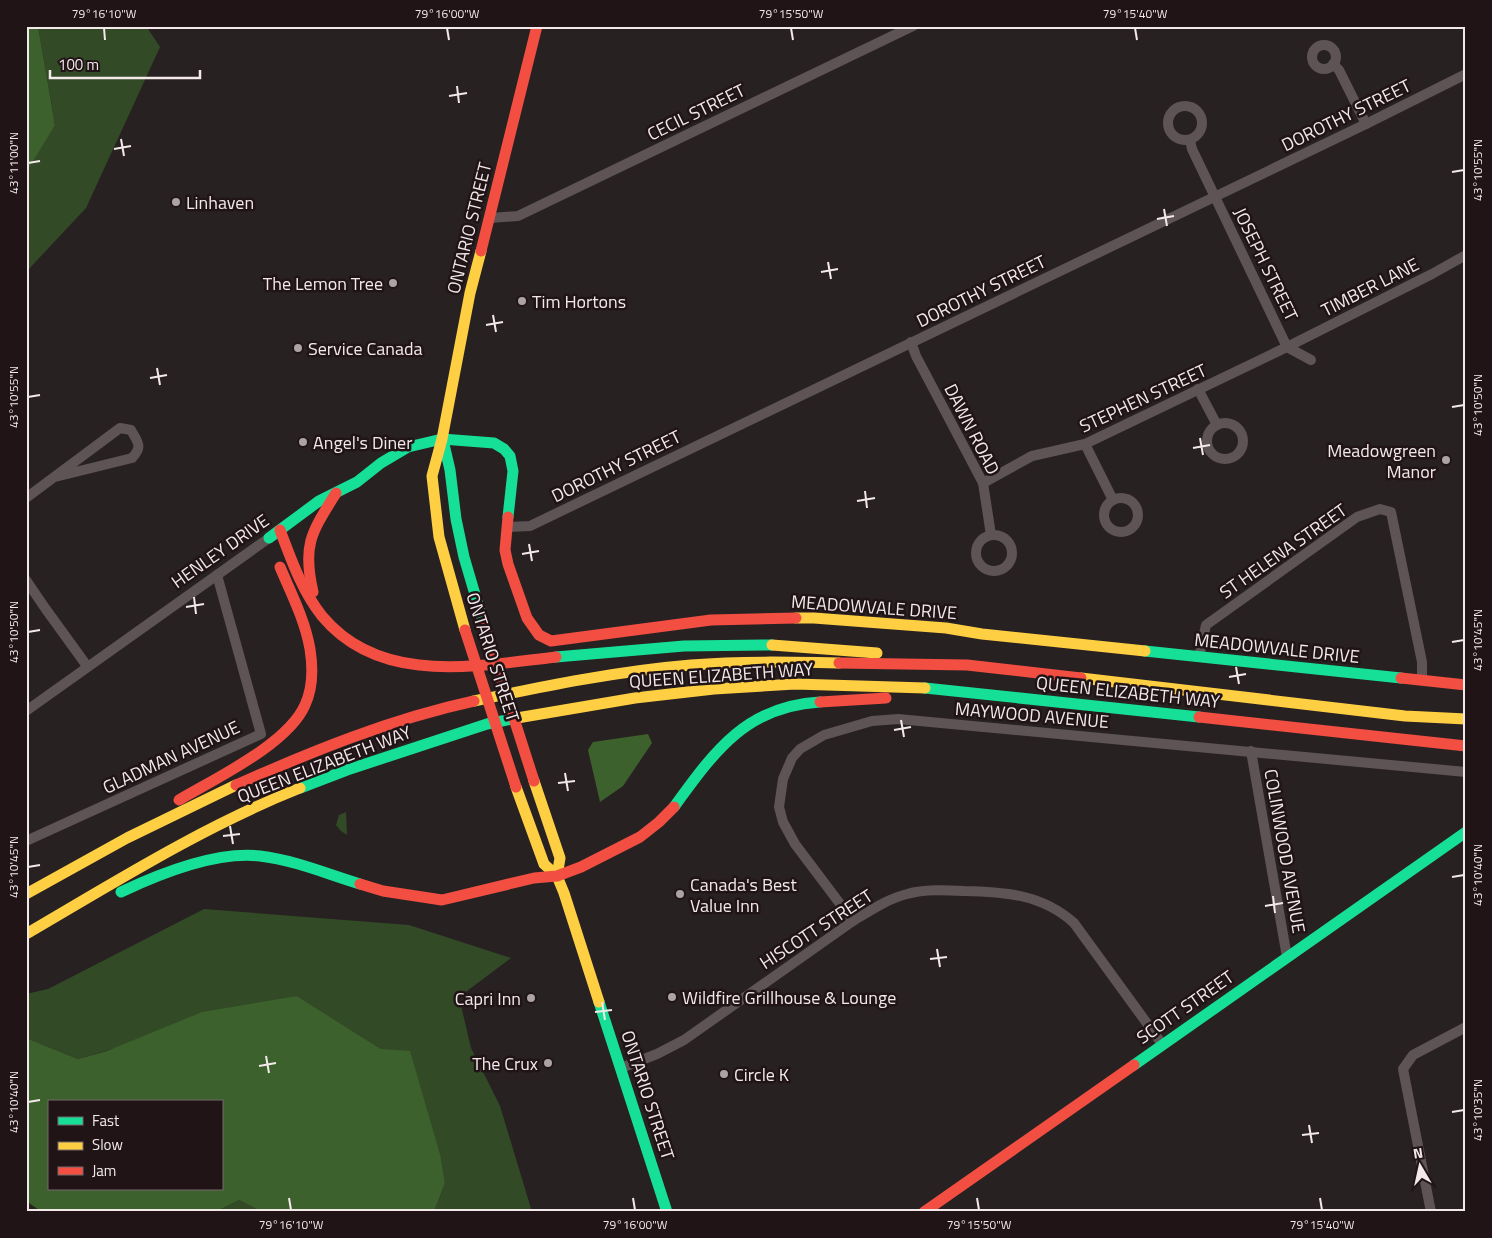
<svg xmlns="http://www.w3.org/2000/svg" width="1492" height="1238" font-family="'Titillium Web',sans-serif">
  <rect width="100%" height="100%" fill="#282122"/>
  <g fill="#324b26">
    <polygon points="38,26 146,26 160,47 86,208 26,272 26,173 55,124"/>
    <polygon points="346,812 347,835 341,831 336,825 339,815"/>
    <polygon points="204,909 409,925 511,958 459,997 471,1048 500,1106 532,1212 434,1212 445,1183 441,1158 381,1049 297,996 78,1059 26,1038 26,994 48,989"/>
    <polygon points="239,1200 262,1212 215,1212"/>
  </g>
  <g fill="#3c612c" fill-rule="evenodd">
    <polygon points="26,26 38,26 55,125 26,173"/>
    <polygon points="648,734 652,743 623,786 600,802 588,750 593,742"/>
    <path d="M 297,996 L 381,1049 L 410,1051 L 441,1158 L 445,1183 L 434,1212 L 280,1212 L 279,1210 L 262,1212 L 239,1200 L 215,1212 L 42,1212 L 26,1201 L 26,1038 L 78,1059 L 107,1051 L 202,1012 ZM 49,1102 L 221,1102 L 221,1189 L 49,1189 Z"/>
  </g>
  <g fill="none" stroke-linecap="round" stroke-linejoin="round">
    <g stroke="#5e5456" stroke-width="10">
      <circle cx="1324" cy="57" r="12"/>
      <polyline points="1333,64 1339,70 1366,124"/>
      <circle cx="1185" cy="123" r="17"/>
      <polyline points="1190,140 1192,149 1287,347"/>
      <polyline points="490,218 518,216 913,26"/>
      <polyline points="911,342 916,356 983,483 991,535"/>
      <polyline points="1287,347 1311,360"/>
      <polyline points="1198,389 1217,425"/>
      <circle cx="1225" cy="441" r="18"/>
      <polyline points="1085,444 1113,500"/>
      <polyline points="983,483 1032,456 1085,444 1287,347 1432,274 1466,255"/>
      <circle cx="1121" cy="515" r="17"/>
      <path d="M 26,498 L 120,428 L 131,430 C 138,443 143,446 132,458 L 55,477"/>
      <polyline points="507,527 530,526 1366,124 1466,74"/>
      <circle cx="994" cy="553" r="18"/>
      <polyline points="26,580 45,608 87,666"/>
      <polyline points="1199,657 1206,625 1357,517 1380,509 1391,512 1422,662 1422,680"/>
      <polyline points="26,711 269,538"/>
      <polyline points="1251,751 1287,957"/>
      <polyline points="26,841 261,734 217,575"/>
      <polyline points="853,921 795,844 783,822 779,807 783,779 792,758 800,749 824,735 872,721 898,719 1466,772"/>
      <path d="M 621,1068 L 657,1054 L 684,1040 L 853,921 C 870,911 887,899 907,894 C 925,889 945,890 964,891 C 1005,892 1042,894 1074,923 L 1162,1044"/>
      <polyline points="1431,1212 1403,1069 1413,1055 1466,1027"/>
    </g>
    <g stroke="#16e098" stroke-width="11">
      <polyline points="443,440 450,470 456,519 464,557 484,625"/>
      <polyline points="269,538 319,501 357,482 381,463 408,447 442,439 494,443 504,449 510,456 513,471 508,517"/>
      <polyline points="1145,651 1401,678"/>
      <polyline points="556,657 684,646 772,645"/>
      <polyline points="925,688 1199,717"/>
      <polyline points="300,788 347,770 487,724 517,718"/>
      <path d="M 674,807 C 714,752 746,706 820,702"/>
      <path d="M 121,892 C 159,874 217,851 260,856 C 294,860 327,874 360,884"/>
      <polyline points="599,1002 667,1212"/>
      <polyline points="1134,1065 1466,832"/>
    </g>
    <g stroke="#ffcf43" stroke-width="11">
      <polyline points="796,618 814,618 946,628 982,634 1145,651"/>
      <polyline points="465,630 439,537 432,476 442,439 470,293 481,251"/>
      <polyline points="772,645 877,653"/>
      <polyline points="1081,678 1405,716 1466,719"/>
      <path d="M 474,701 C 545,686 618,671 691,665 C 740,661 790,662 839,663"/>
      <polyline points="517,718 635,698 714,689 795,684 925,688"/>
      <polyline points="534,781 560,858 557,876"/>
      <polyline points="516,787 544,864 557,876 564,893 599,1002"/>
      <polyline points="26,894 127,838 236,785"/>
      <path d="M 26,934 C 115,882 204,826 300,788"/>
    </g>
    <g stroke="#f24e42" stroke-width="11">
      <polyline points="481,251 537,26"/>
      <polyline points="508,517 505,550 508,564 527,618 539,635 551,641 711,620 796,618"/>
      <path d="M 280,530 C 291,559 302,591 322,616 C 380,686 476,666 556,657"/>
      <path d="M 313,592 C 302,544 312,532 336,493"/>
      <polyline points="839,663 967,665 1081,678"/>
      <polyline points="1401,678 1466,685"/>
      <polyline points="820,702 886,698"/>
      <polyline points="1199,717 1466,746"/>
      <path d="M 236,785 C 313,751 391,719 474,701"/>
      <path d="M 179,800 C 216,778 288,744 305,705 C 313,688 313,668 310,649 C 305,620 291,593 280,567"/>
      <polyline points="360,884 383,891 442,900 534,878 557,876 581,867 640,837 659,822 674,807"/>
      <polyline points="924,1212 1134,1065"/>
    </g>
    <g stroke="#f24e42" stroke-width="11">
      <polyline points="484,625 534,781"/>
      <polyline points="465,630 516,787"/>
    </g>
  </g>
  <path fill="none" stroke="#f3e9eb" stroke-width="2" d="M 104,28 L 105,40M 447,28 L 449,40M 791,28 L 793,40M 1135,28 L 1137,40M 457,86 L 459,103M 449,96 L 467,93M 121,139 L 124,156M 114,149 L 131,146M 28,163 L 40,161M 1452,172 L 1464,170M 1164,209 L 1167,226M 1157,219 L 1174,216M 828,262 L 831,279M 821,272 L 838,269M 493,315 L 496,332M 486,325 L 503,322M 157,368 L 160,385M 150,378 L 167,375M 28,397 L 40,395M 1452,407 L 1464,405M 1200,438 L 1203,455M 1193,448 L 1210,445M 865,491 L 867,508M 857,501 L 875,498M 529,544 L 532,561M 522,554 L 539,551M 194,597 L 196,614M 186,607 L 204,604M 28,632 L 40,630M 1452,642 L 1464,640M 1236,667 L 1239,684M 1229,677 L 1246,674M 901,720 L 904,737M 894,730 L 911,727M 565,773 L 568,791M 558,783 L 575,781M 230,826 L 233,844M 223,836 L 240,834M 28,867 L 40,865M 1452,877 L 1464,875M 1273,896 L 1275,913M 1265,906 L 1283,903M 937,949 L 940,967M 930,959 L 947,957M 602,1002 L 605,1020M 595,1012 L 612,1010M 266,1056 L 269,1073M 259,1066 L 276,1063M 28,1102 L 40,1100M 1452,1112 L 1464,1110M 1309,1125 L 1312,1143M 1302,1135 L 1319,1133M 289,1198 L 291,1210M 633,1198 L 635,1210M 977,1198 L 979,1210M 1320,1198 L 1322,1210"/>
  <g fill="#aca3a5" stroke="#211417" stroke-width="2">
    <circle cx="176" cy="202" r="5"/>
    <circle cx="393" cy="283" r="5"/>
    <circle cx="522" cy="301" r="5"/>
    <circle cx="298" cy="348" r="5"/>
    <circle cx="303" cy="442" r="5"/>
    <circle cx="1446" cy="460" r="5"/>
    <circle cx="680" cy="894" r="5"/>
    <circle cx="672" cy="997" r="5"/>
    <circle cx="531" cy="998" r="5"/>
    <circle cx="548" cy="1063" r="5"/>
    <circle cx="724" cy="1074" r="5"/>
  </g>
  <g text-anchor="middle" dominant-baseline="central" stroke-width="5" stroke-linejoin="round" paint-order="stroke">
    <g font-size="18" fill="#f3e9eb" stroke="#211417">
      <text transform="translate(696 112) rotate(-26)">CECIL STREET</text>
      <text transform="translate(1346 115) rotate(-26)">DOROTHY STREET</text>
      <text transform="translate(469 228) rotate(-76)">ONTARIO STREET</text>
      <text transform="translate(1266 264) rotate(64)">JOSEPH STREET</text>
      <text transform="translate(1370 287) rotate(-27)">TIMBER LANE</text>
      <text transform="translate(981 291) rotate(-26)">DOROTHY STREET</text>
      <text transform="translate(1143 398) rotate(-25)">STEPHEN STREET</text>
      <text transform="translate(972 429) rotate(63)">DAWN ROAD</text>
      <text transform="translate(616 466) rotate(-26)">DOROTHY STREET</text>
      <text transform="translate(220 551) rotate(-35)">HENLEY DRIVE</text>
      <text transform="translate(1283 551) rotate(-35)">ST HELENA STREET</text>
      <text transform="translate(874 607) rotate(4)">MEADOWVALE DRIVE</text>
      <text transform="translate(1277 648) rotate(6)">MEADOWVALE DRIVE</text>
      <text transform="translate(493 657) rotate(72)">ONTARIO STREET</text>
      <text transform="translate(721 675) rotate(-4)">QUEEN ELIZABETH WAY</text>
      <text transform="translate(1128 692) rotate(6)">QUEEN ELIZABETH WAY</text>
      <text transform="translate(1032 715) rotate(5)">MAYWOOD AVENUE</text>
      <text transform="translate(171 757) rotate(-25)">GLADMAN AVENUE</text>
      <text transform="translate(324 764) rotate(-21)">QUEEN ELIZABETH WAY</text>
      <text transform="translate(1285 851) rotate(80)">COLINWOOD AVENUE</text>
      <text transform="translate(816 929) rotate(-33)">HISCOTT STREET</text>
      <text transform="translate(1185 1007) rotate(-35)">SCOTT STREET</text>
      <text transform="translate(648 1095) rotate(72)">ONTARIO STREET</text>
    </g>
    <g font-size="18" fill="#f3e9eb" stroke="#211417" text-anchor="start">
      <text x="186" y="202">Linhaven</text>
      <text x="383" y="283" text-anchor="end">The Lemon Tree</text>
      <text x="532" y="301">Tim Hortons</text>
      <text x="308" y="348">Service Canada</text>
      <text x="313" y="442">Angel's Diner</text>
      <text x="1436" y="450" text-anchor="end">Meadowgreen<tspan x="1436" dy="21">Manor</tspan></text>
      <text x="690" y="884">Canada's Best<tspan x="690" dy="21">Value Inn</tspan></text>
      <text x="682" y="997">Wildfire Grillhouse &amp; Lounge</text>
      <text x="521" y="998" text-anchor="end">Capri Inn</text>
      <text x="538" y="1063" text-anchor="end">The Crux</text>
      <text x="734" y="1074">Circle K</text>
    </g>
  </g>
  <rect width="1492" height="1238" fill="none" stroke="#211417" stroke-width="55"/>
  <rect x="48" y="1100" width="175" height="90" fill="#211417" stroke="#75696c"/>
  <rect x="58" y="1117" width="25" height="8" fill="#16e098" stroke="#75696c"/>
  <text x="92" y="1126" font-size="15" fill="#f3e9eb">Fast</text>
  <rect x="58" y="1142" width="25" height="8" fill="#ffcf43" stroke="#75696c"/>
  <text x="92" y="1150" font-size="15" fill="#f3e9eb">Slow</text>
  <rect x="58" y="1167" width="25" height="8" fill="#f24e42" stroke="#75696c"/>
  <text x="92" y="1176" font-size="15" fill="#f3e9eb">Jam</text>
  <g transform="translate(1420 1166) rotate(351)" stroke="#211417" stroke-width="4" paint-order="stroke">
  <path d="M0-4L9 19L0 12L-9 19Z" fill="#f3e9eb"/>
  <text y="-8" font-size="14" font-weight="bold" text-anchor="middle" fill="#f3e9eb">N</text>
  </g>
  <path d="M50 70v8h150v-8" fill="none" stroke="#f3e9eb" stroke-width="2.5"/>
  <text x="58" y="70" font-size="15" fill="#f3e9eb" stroke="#211417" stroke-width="4" paint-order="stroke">100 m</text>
  <rect x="28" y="28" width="1436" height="1182" fill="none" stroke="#f3e9eb" stroke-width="2"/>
  <g font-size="12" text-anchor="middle" fill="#f3e9eb">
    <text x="104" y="18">79°16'10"W</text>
    <text x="447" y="18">79°16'00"W</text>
    <text x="791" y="18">79°15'50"W</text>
    <text x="1135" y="18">79°15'40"W</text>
    <text transform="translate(14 163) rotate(-90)" y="4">43°11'00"N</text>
    <text transform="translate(1478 170) rotate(-90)" y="4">43°10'55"N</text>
    <text transform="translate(14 397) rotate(-90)" y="4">43°10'55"N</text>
    <text transform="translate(1478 405) rotate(-90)" y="4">43°10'50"N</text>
    <text transform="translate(14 632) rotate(-90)" y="4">43°10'50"N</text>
    <text transform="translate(1478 640) rotate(-90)" y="4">43°10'45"N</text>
    <text transform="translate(14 867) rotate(-90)" y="4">43°10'45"N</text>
    <text transform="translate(1478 875) rotate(-90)" y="4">43°10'40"N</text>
    <text transform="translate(14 1102) rotate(-90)" y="4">43°10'40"N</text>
    <text transform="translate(1478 1110) rotate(-90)" y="4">43°10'35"N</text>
    <text x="291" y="1229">79°16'10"W</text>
    <text x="635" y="1229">79°16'00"W</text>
    <text x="979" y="1229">79°15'50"W</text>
    <text x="1322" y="1229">79°15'40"W</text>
  </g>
</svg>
